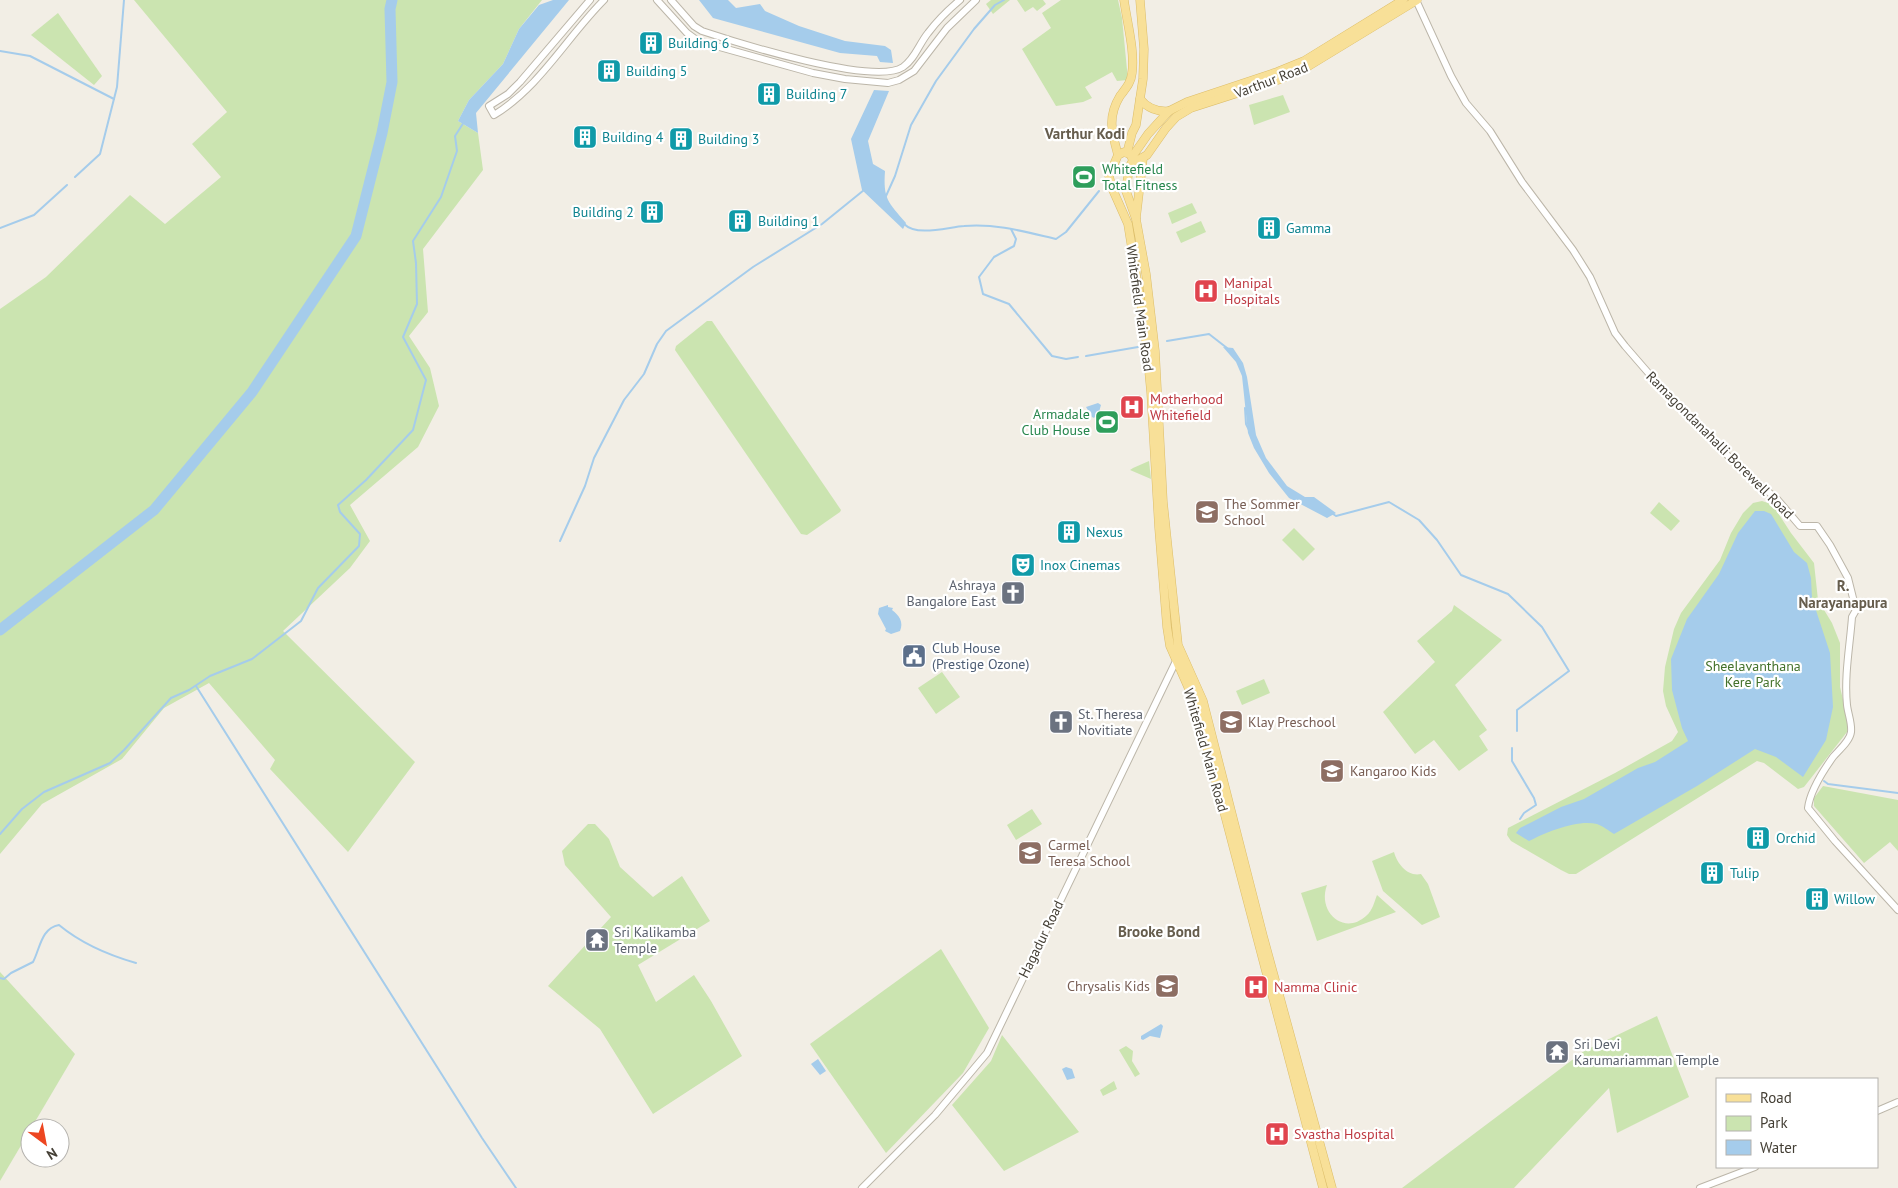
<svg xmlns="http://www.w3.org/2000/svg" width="1898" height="1188" font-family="'PT Sans',sans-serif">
  <rect width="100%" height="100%" fill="#f2eee5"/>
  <g fill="#cbe4b0">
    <polygon points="134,0 542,0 519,29 503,64 469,100 458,121 478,133 483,170 423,249 428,312 409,336 430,368 439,406 418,447 350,505 370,541 350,568 283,631 415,762 348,852 270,769 275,760 209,683 164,708 122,759 42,804 0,854 0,309 46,277 130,195 165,224 221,177 192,144 227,112"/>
    <polygon points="991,0 1010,0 993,14 986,4"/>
    <polygon points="1017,0 1043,0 1046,4 1037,11 1033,7 1025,12"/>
    <polygon points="1061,0 1118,0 1122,18 1128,80 1117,81 1112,72 1085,87 1092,98 1083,102 1056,106 1022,49 1051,28 1042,13"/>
    <polygon points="58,13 102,76 94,85 31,35"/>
    <polygon points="1283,95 1290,112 1254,125 1249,105"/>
    <polygon points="1192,203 1197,213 1172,224 1168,213"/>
    <polygon points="1201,221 1206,232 1181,243 1176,232"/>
    <polygon points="707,321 712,321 841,510 840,512 807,535 801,534 675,350 676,346"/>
    <polygon points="1149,461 1151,479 1130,470 1133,468"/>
    <polygon points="1762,501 1768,503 1776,510 1791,533 1814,563 1818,600 1832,623 1840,643 1840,687 1849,725 1847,732 1804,787 1798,789 1764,763 1757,761 1576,874 1569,874 1561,870 1511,841 1507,835 1508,828 1615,773 1672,741 1678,732 1666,706 1663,691 1665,667 1674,629 1681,613 1720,560 1731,533 1743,513 1753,503"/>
    <polygon points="1659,502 1680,521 1671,531 1650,513"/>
    <polygon points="1294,528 1315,549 1303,561 1282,540"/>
    <polygon points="1454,605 1502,640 1455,685 1487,730 1479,736 1488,750 1459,771 1434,740 1415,754 1383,712 1435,662 1417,641 1452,611"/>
    <polygon points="942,672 960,697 936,714 918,688"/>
    <polygon points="1264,679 1270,693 1242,705 1236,691"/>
    <polygon points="1823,786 1898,800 1898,851 1890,842 1864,863 1814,806 1814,798"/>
    <polygon points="1032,809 1042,824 1016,840 1007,825"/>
    <polygon points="588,824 595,824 609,839 620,867 653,897 682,876 710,921 638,965 656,1002 694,975 711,1001 742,1056 653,1114 600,1029 548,986 611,917 565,865 562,851"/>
    <path d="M 1394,852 C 1397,864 1408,877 1421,874 L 1428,884 L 1440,917 L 1422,925 L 1383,891 L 1372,861 Z"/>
    <path d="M 1327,885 C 1317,912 1344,936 1366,916 C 1373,910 1374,902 1377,895 L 1396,912 L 1317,941 L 1301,893 Z"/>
    <polygon points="941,949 989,1028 963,1073 886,1153 810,1044"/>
    <polygon points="0,972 75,1054 0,1181"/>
    <polygon points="1657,1016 1689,1097 1617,1133 1609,1088 1514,1188 1402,1188 1584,1051"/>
    <polygon points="1002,1035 1079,1132 1004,1171 952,1105 991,1061"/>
    <polygon points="1126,1046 1133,1051 1132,1061 1140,1074 1135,1077 1119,1050"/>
    <polygon points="1114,1081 1117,1089 1103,1096 1100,1090"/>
  </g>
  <g fill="#a5cceb">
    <polygon points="553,0 569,0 476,113 478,133 458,121 469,100 503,64 519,29 539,5"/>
    <polygon points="699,0 728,0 736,8 760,4 765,11 799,26 845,41 885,46 891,50 893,63 880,62 877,56 840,53 713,18"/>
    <path d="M 874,90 L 889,91 L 868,141 L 873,164 L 885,171 C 883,199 888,202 906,223 L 903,229 L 862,190 L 851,139 Z"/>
    <polygon points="1223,347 1233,348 1243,363 1247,377 1256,435 1266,458 1287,486 1305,497 1314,497 1336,513 1327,518 1289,498 1269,473 1254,448 1248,433 1242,376 1236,362"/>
    <polygon points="1098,403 1101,405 1099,412 1094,418 1092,417 1086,407"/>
    <path d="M 1755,511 L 1764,511 L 1771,514 L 1794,552 L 1807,563 L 1811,578 L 1812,598 L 1830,653 L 1833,707 L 1826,740 L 1803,777 L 1776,757 L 1755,749 L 1697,786 L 1614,834 C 1609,831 1603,826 1597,824 C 1578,819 1546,832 1529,841 L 1516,833 L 1520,828 L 1532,822 L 1561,807 L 1584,799 L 1638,768 L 1655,762 L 1688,741 L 1682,728 L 1672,690 L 1671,659 L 1687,619 L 1719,574 L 1738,533 Z"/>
    <path d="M 888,605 L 888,607 L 893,608 L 892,610 C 899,615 904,622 900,631 L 891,634 L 885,631 L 886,629 L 878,614 L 879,608 Z"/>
    <polygon points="1161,1024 1163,1026 1160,1038 1150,1036 1143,1040 1141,1039 1141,1036"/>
    <polygon points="818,1059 826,1071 820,1075 811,1064"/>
    <polygon points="1066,1067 1072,1069 1075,1078 1067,1080 1062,1069"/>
  </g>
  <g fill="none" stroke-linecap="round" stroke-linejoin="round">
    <g stroke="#a5cceb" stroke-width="2">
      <polyline points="0,51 30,56 114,99"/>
      <polyline points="75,177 100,154 117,87 124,0"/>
      <polyline points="886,196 895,176 911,125 936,81 974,29 995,5 1004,0"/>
      <path d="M 904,224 C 917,237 948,227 964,226 C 995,223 1026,232 1056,239 L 1066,232 L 1099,191"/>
      <polyline points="0,228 34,215 67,185"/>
      <polyline points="1011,229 1016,239 1014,246 994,257 979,277 983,294 1009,304 1052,356 1066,359 1078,357"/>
      <polyline points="1167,341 1209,334 1227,348"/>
      <polyline points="1086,356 1138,347"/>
      <polyline points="1245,408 1246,424 1249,430"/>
      <polyline points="1333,514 1336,516 1389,502 1419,520 1437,540 1461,575 1508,594 1542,627 1569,671 1517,710 1517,731"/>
      <polyline points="560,541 585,486 594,458 624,400 644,374 657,344 666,331 753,267 822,224 864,190"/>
      <polyline points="196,686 482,1138 516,1188"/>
      <polyline points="1512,748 1512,761 1534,798 1536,805 1524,813 1520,819"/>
      <polyline points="1824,781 1828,784 1898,793"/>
      <polyline points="0,834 22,809 44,792 110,763 124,750 171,698 189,690 210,676 252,659 301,621 318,588 359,546 360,534 340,512 338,505 366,480 413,430 426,380 403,337 417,304 416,263 413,241 441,197 457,151 455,136 464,122"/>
      <path d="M 0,978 L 4,979 L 11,973 L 33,962 C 40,949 41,928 59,925 C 82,944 108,955 136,963"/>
    </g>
    <polyline stroke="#a5cceb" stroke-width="11" points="0,630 154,510 252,392 356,236 382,133 392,82 390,9 392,0"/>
    <defs>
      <g id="minor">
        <path d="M 590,0 L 520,82 L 508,94 L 489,106 L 494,115 C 540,87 567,37 604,0"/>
        <polyline points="657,0 687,33 698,41 813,73 845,79 888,83 899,80 914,71 947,28 976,0"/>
        <path d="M 671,0 L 694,26 L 702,31 C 738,43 874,86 903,67 C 915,59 919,44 928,33 C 937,21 948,10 960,0"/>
        <path d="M 1416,0 L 1451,76 L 1466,103 L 1490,131 L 1522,182 L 1573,250 L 1590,277 L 1615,333 L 1625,346 L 1664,391 L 1742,470 L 1777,499 L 1800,526 L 1817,526 L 1830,545 L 1848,578 L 1856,610 L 1852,617 C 1850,645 1844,676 1847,705 C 1848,714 1852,723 1851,732 C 1850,741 1839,750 1833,757 C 1823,771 1810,791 1808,808 L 1835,841 L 1898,910"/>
        <polyline points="1877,1111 1898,1102"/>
        <polyline points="862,1188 935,1115 987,1053 1176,661"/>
        <polyline points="1700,1188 1755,1167"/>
      </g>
      <g id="major">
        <path d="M 1140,99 C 1147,108 1158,112 1169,111"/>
        <polyline points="1127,153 1132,133 1136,125 1143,79 1144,49 1140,0"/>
        <path d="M 1118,155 C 1112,133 1107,117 1120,96 C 1126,88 1131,83 1132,73 C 1135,50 1127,23 1124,0"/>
        <polyline points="1132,157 1148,134 1169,111 1187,102 1277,72 1304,61 1403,0"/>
        <polyline points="1133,163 1147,155 1166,128 1176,117 1191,108 1281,79 1307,67 1417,0"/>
        <polyline points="1136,218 1143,158"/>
        <polyline points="1323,1188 1196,705 1170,646 1167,627 1159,528 1151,392 1145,329 1128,224 1112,188 1109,176 1118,155 1124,152 1130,154 1133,160 1129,168 1126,191 1136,219 1146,274 1155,351 1163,502 1178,645 1203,701 1263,936 1332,1188"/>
      </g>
    </defs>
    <use href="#minor" stroke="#bcb6a9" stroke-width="8"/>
    <use href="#major" stroke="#dcbd69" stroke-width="9"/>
    <use href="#minor" stroke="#fff" stroke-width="6"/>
    <use href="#major" stroke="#f8e098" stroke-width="8"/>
  </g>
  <defs>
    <symbol id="building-square" viewBox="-11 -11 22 22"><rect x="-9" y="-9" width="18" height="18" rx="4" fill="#0f9aa8" stroke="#fff"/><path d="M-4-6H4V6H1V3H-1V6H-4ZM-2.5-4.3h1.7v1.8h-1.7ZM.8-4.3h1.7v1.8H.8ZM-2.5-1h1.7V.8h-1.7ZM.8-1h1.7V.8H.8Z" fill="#fff"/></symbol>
    <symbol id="stadium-square" viewBox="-11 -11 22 22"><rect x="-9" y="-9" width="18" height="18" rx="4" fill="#2e9e5b" stroke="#fff"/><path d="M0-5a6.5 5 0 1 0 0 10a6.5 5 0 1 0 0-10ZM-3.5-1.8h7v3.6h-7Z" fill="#fff"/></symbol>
    <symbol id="hospital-square" viewBox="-11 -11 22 22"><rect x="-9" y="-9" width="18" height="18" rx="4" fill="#e0444e" stroke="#fff"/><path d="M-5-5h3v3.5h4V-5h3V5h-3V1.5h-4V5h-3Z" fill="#fff"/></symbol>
    <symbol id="school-square" viewBox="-11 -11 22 22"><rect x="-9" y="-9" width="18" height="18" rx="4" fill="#8d6e63" stroke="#fff"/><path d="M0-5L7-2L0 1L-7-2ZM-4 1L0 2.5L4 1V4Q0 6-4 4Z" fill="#fff"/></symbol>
    <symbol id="theatre-square" viewBox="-11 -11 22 22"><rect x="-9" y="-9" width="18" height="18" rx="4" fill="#0f9aa8" stroke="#fff"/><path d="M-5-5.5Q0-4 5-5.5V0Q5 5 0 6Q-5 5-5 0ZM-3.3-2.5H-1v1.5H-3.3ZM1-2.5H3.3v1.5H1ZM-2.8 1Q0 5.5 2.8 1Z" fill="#fff"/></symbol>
    <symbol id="church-square" viewBox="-11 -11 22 22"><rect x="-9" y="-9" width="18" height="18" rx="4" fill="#6b7280" stroke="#fff"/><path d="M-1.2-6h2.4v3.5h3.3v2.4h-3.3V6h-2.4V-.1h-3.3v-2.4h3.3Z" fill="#fff"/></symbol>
    <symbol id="civic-square" viewBox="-11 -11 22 22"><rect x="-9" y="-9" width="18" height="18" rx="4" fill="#5c6f8a" stroke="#fff"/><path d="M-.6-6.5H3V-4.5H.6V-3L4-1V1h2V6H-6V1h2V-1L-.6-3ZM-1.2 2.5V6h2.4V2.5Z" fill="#fff"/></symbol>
    <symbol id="temple-square" viewBox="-11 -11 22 22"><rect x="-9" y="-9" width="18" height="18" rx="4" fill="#6b7280" stroke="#fff"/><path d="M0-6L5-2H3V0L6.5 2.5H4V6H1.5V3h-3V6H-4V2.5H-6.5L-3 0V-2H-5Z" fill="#fff"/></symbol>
  </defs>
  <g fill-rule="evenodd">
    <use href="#building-square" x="637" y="29" width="28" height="28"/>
    <use href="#building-square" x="595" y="57" width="28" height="28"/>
    <use href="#building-square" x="755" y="80" width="28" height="28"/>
    <use href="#building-square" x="571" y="123" width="28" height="28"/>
    <use href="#building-square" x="667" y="125" width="28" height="28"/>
    <use href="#stadium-square" x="1070" y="163" width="28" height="28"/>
    <use href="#building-square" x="638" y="198" width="28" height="28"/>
    <use href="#building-square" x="726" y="207" width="28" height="28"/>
    <use href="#building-square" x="1255" y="214" width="28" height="28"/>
    <use href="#hospital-square" x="1192" y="277" width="28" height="28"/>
    <use href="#hospital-square" x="1118" y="393" width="28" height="28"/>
    <use href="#stadium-square" x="1093" y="408" width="28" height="28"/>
    <use href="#school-square" x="1193" y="498" width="28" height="28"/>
    <use href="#building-square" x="1055" y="518" width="28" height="28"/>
    <use href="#theatre-square" x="1009" y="551" width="28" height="28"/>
    <use href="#church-square" x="999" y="579" width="28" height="28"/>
    <use href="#civic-square" x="900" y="642" width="28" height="28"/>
    <use href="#church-square" x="1047" y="708" width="28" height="28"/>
    <use href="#school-square" x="1217" y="708" width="28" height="28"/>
    <use href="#school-square" x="1318" y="757" width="28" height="28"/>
    <use href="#building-square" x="1744" y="824" width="28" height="28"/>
    <use href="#school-square" x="1016" y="839" width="28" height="28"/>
    <use href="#building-square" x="1698" y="859" width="28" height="28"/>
    <use href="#building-square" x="1803" y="885" width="28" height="28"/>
    <use href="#temple-square" x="583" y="926" width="28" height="28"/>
    <use href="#school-square" x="1153" y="972" width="28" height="28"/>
    <use href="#hospital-square" x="1242" y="973" width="28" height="28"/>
    <use href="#temple-square" x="1543" y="1038" width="28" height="28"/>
    <use href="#hospital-square" x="1263" y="1120" width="28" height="28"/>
  </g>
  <g text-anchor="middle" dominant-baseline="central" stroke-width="4.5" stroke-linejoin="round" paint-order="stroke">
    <g font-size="14" fill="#0d838f" stroke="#fff" text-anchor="start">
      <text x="668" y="43">Building 6</text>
      <text x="626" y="71">Building 5</text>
      <text x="786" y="94">Building 7</text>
      <text x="602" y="137">Building 4</text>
      <text x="698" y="139">Building 3</text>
      <text x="634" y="212" text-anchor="end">Building 2</text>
      <text x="758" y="221">Building 1</text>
      <text x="1286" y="228">Gamma</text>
      <text x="1086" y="532">Nexus</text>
      <text x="1040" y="565">Inox Cinemas</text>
      <text x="1776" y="838">Orchid</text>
      <text x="1730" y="873">Tulip</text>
      <text x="1834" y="899">Willow</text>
    </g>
    <g font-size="14" fill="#443f35" stroke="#fff">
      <text transform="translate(1271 80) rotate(-21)">Varthur Road</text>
      <text transform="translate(1140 308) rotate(82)">Whitefield Main Road</text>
      <text transform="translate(1720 445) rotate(45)">Ramagondanahalli Borewell Road</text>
      <text transform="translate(1206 750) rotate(74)">Whitefield Main Road</text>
      <text transform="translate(1041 939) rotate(-64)">Hagadur Road</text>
    </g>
    <g font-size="14" fill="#27864d" stroke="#fff" text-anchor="start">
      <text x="1102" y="169">Whitefield<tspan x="1102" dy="16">Total Fitness</tspan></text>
      <text x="1090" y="414" text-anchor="end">Armadale<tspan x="1090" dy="16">Club House</tspan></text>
    </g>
    <g font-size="14" fill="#be3a42" stroke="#fff" text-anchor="start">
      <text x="1224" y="283">Manipal<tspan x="1224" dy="16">Hospitals</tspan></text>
      <text x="1150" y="399">Motherhood<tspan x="1150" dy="16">Whitefield</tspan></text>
      <text x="1274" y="987">Namma Clinic</text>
      <text x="1294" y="1134">Svastha Hospital</text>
    </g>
    <g font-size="14" fill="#785e54" stroke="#fff" text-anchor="start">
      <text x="1224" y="504">The Sommer<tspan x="1224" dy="16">School</tspan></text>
      <text x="1248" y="722">Klay Preschool</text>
      <text x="1350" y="771">Kangaroo Kids</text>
      <text x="1048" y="845">Carmel<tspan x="1048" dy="16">Teresa School</tspan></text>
      <text x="1150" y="986" text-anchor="end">Chrysalis Kids</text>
    </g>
    <g font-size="14" fill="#5b616d" stroke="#fff" text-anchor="start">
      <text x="996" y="585" text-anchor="end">Ashraya<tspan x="996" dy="16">Bangalore East</tspan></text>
      <text x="1078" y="714">St. Theresa<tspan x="1078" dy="16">Novitiate</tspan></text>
      <text x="614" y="932">Sri Kalikamba<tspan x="614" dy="16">Temple</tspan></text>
      <text x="1574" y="1044">Sri Devi<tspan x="1574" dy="16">Karumariamman Temple</tspan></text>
    </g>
    <g font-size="14" fill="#4e5e75" stroke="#fff" text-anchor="start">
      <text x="932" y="648">Club House<tspan x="932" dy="16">(Prestige Ozone)</tspan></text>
    </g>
    <g font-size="14" fill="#44722c" stroke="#fff">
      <text x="1753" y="666">Sheelavanthana<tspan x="1753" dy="16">Kere Park</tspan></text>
    </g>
    <g font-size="15" font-weight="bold" fill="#665d4d" stroke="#fff">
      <text x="1085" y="133">Varthur Kodi</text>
      <text x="1843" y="585">R.<tspan x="1843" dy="17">Narayanapura</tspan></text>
      <text x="1159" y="931">Brooke Bond</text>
    </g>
  </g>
  <rect x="1716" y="1078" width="162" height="90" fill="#ffffff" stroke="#b4b2ae"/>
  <rect x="1726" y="1094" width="25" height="8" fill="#f8e098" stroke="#b4b2ae"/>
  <text x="1760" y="1103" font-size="15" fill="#443f35">Road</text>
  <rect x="1726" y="1116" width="25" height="15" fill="#cbe4b0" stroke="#b4b2ae"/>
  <text x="1760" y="1128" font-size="15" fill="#443f35">Park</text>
  <rect x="1726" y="1140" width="25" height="15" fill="#a5cceb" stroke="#b4b2ae"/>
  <text x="1760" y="1153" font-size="15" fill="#443f35">Water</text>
  <g transform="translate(45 1143) rotate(148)"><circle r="24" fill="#ffffff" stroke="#b4b2ae"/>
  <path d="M0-4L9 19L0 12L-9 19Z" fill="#ed4621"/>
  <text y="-8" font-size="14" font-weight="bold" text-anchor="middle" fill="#443f35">N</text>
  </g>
</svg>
